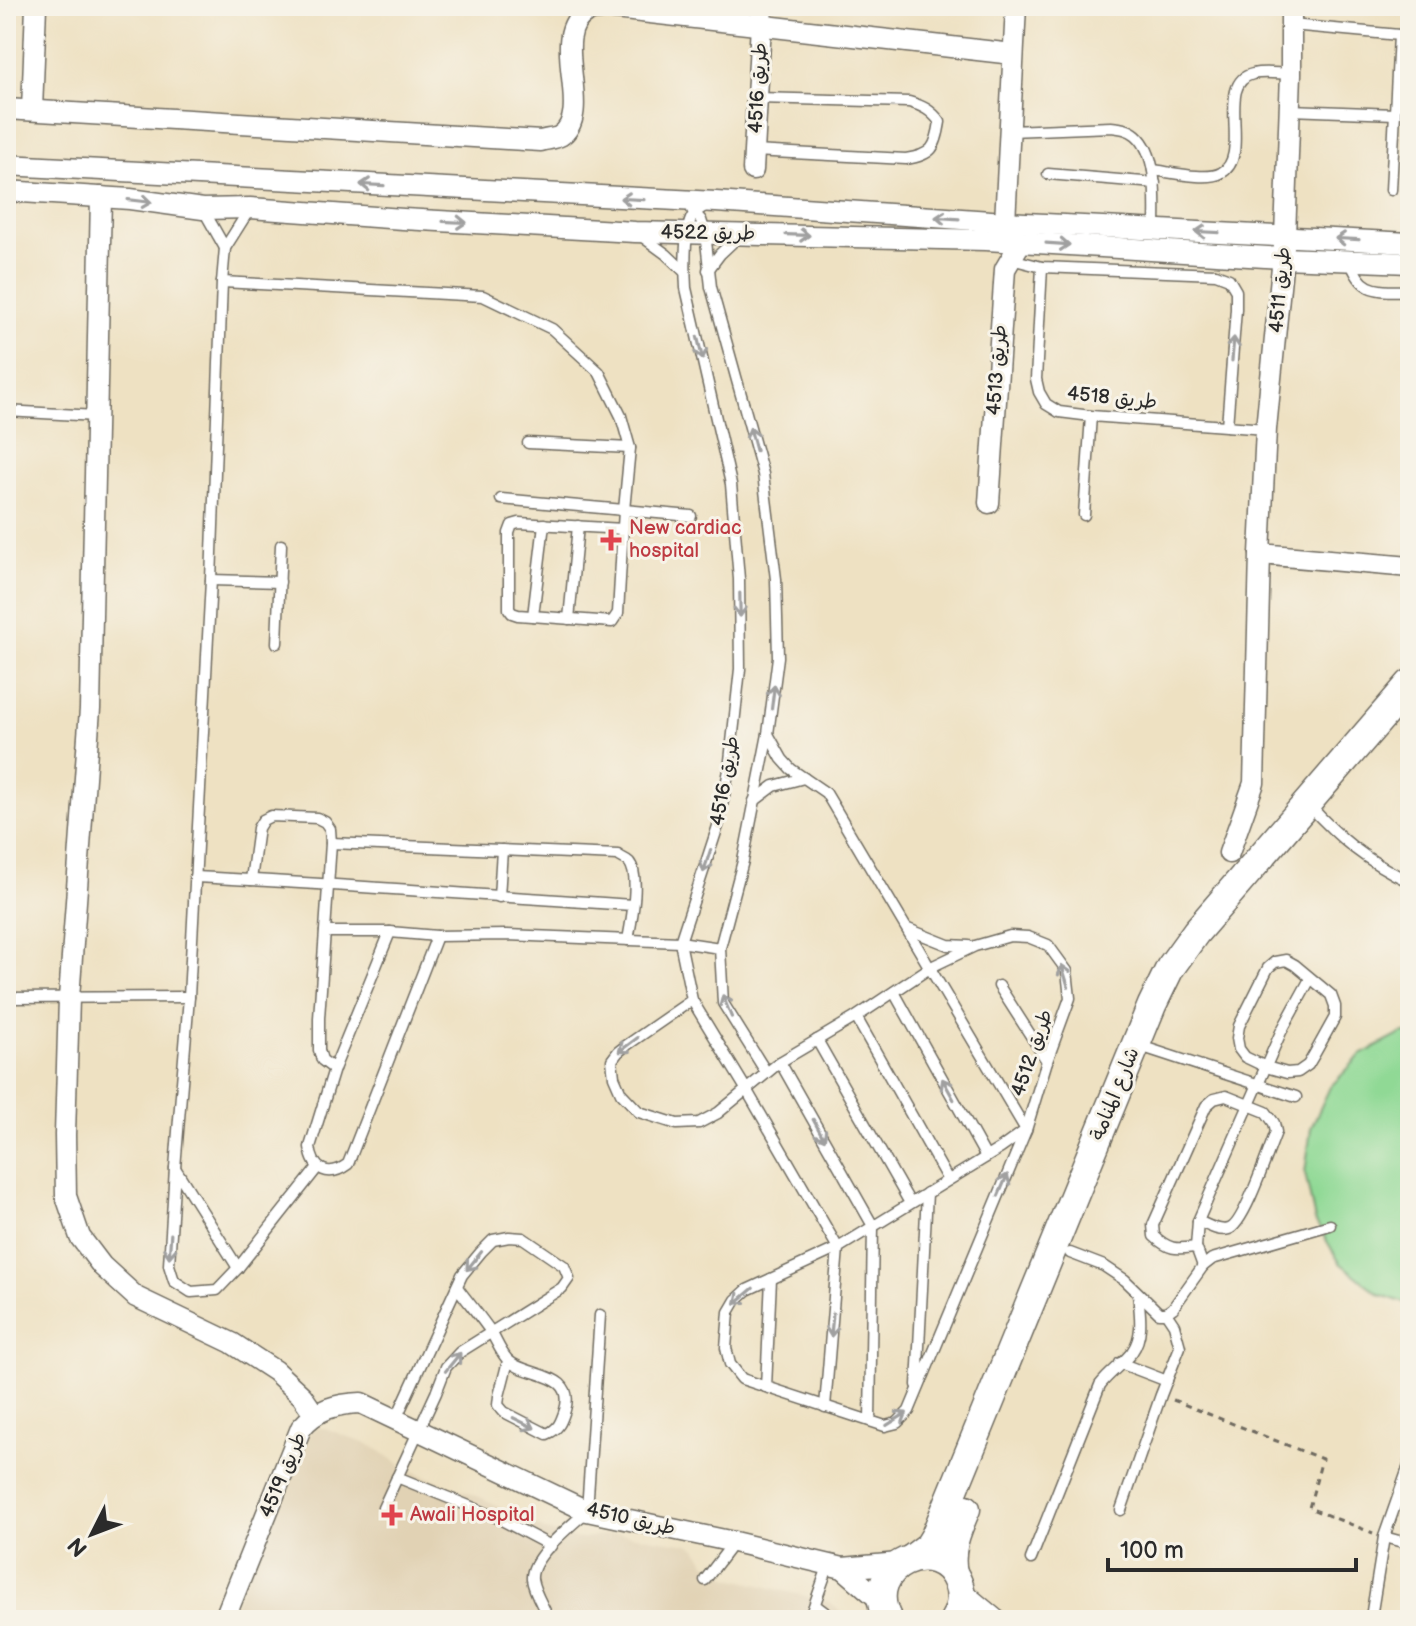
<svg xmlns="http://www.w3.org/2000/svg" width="1416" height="1626" font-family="'Balsamiq Sans','Playpen Sans Arabic',sans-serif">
  <rect width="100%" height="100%" fill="#f7f3e8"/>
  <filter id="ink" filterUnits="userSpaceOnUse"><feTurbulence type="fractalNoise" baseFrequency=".0125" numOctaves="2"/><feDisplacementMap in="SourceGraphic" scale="16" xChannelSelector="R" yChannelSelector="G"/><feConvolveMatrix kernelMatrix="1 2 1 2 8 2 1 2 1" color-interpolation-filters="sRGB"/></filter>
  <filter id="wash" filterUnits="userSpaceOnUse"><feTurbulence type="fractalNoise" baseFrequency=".006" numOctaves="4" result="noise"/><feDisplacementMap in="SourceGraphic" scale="32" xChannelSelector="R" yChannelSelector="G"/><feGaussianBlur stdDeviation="1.8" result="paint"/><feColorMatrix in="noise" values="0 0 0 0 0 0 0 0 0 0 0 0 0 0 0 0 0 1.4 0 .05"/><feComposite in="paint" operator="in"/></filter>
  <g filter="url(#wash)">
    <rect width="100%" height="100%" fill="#eee1c2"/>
    <polygon fill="#e1d2b4" points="317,1428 325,1428 374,1447 407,1469 482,1498 546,1531 578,1539 616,1533 688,1544 697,1548 705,1562 730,1578 830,1602 844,1616 846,1620 228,1620 309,1433"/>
    <polygon fill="#90d995" stroke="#5e8260" stroke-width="2" points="1410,1032 1410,1305 1379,1294 1340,1263 1315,1221 1305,1173 1311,1128 1330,1087 1361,1055 1401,1034"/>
  </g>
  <g filter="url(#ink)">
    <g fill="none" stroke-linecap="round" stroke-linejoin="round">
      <defs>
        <g id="lane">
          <polyline points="1291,25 1410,36"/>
          <polyline points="1290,110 1395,114"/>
          <path d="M 1010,131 L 1111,127 C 1121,128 1129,129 1136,135 C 1159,155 1155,202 1155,230"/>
          <path d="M 754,151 L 906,159 C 932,155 936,148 940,122 C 931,110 923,106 909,102 L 757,98"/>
          <path d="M 1153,170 C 1170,172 1207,181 1221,173 C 1253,157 1214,82 1253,74 C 1265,71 1279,74 1291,74"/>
          <polyline points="1048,174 1155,183"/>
          <polyline points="1391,190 1399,35"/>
          <path d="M 707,205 C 701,208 696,211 692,217 C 684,230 685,271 686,288 L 731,484 L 739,579 L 740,669 L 729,770 L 718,826 L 680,942 L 692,1000 L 746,1089 L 838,1248"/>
          <polyline points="203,209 225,248"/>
          <polyline points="249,210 225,248 222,282 211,580 189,997 175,1168 169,1265 174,1281 191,1292 217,1290 238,1268 318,1167"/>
          <polyline points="692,210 701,220 705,232 711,287 763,474 776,579 778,657 768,734 743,861 720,948 723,1003 766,1072"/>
          <polyline points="640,235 666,254 685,272"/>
          <polyline points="1011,259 1042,267 1216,274 1229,279 1236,291 1236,309 1227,426"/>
          <path d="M 1350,260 C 1362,295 1377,290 1410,291"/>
          <polyline points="1042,267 1036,379 1039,392 1046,404 1059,412 1091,416 1266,429"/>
          <polyline points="708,270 720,254 739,236"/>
          <polyline points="222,282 483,296 552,329 599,372 621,416 630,448 624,510 618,613 612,622 518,615 512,613 509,609 509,533 512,525 519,523 623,529"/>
          <polyline points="6,411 96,416"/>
          <polyline points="528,443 630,448"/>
          <polyline points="501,499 691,516"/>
          <polyline points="1084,515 1091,416"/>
          <polyline points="211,580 280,582"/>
          <polyline points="533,616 544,524"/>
          <polyline points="569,619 578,526"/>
          <polyline points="277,643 281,545"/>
          <polyline points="768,734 782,759 791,769 826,793 1026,1130"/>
          <polyline points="754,801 774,786 804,778"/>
          <path d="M 1308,804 C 1341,840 1365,860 1410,882"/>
          <path d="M 331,843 L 618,855 C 621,858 626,859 629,862 C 641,876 631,923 628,940"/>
          <path d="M 195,877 C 341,884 487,896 633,905"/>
          <path d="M 251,880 L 258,828 L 263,820 L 271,816 L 317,818 L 325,822 L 330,829 L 331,843 L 319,1018 L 319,1050 L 322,1060 L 334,1069 L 310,1147 C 313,1171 329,1178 348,1164 L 437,936"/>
          <polyline points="499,897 502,850"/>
          <polyline points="908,929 948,945 969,946"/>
          <polyline points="325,932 390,932 437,936 507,935 680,942 720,948"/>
          <polygon points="1286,960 1295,965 1331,995 1335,1006 1335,1017 1315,1053 1308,1065 1298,1072 1287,1073 1266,1067 1245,1057 1239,1049 1237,1038 1239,1026 1268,968 1275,962"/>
          <polyline points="999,986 1047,1061"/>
          <polyline points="894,992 986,1157"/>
          <polyline points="6,998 189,997"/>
          <polyline points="692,1000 627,1045 618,1052 612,1060 614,1077 621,1093 639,1112 677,1124 699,1123 718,1113 780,1062 856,1017 931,967 975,946 1010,936 1028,937 1048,945 1067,971 1070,998 1047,1061 1026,1130 909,1411 897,1423 885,1426 742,1379 730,1364 726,1348 729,1312 736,1300 747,1290 838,1248 1001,1148 1026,1130"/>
          <polyline points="856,1017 948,1180"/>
          <polyline points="817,1040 910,1203"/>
          <polyline points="1137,1045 1296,1097"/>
          <polyline points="780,1062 873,1226 870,1421"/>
          <polyline points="334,1069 390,932"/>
          <polyline points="175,1168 238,1268"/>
          <path d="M 1196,1247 C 1177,1249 1170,1251 1154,1236 L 1153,1225 L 1206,1106 L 1214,1099 L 1226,1096 L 1266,1112 L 1274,1123 L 1276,1132 C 1269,1149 1244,1225 1229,1229 C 1219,1232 1207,1225 1198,1221"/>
          <polyline points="1070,1253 1104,1266 1125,1280 1159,1313 1166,1313 1173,1308 1203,1266 1212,1259 1330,1225"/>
          <polyline points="1203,1266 1196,1247 1198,1221 1281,1032 1310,979"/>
          <path d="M 457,1287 C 468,1302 480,1316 491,1332 C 496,1340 500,1351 507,1359 C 524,1378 577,1370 565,1410 C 561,1422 559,1429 547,1434 L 504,1412 L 498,1405 L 499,1396 L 508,1361"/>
          <polyline points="1120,1363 1167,1381"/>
          <polyline points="917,1385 927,1193"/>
          <polyline points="766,1387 771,1279"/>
          <polyline points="825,1407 838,1248"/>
          <polyline points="397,1477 496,1517 551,1546"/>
          <polyline points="383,1508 436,1393 446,1367 460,1352 562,1288 569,1278 564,1266 523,1238 509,1237 493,1240 481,1252 462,1275 395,1421"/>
          <polyline points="1121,1510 1161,1395 1180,1347 1174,1325 1166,1313"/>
          <polyline points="1384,1537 1410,1544"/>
          <path d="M 1031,1559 L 1100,1385 C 1109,1373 1123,1364 1132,1352 C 1144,1335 1140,1314 1138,1294"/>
          <polyline points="705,1580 734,1542"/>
          <polyline points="815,1605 835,1620"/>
          <path d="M 549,1620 C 544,1607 534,1593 532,1579 C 530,1557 571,1526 587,1511 L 600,1315"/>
          <polyline points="809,1620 829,1564"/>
          <polyline points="1377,1620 1372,1611 1384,1537 1410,1463"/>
        </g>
        <g id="street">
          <path d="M 6,109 L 541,141 C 546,139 555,139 560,136 C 596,113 546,34 587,12 C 592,9 601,9 606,8 L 1013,54"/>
          <polyline points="32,110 36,6"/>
          <polyline points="6,165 716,202 1005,222 1410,243"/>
          <polyline points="753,170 762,6"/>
          <polyline points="6,191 130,199 203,209 250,208 403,219 635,232 986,240 1283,258 1410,263"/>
          <polyline points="101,197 90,709 69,998 65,1135 66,1196 80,1237 102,1266 136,1297 232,1343 275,1371 302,1396 315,1415"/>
          <polyline points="1005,222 1016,6"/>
          <polyline points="989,503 1005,269 1021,242"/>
          <polyline points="1260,554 1410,567"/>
          <polyline points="1229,853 1254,783 1260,554 1266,429 1285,236 1291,74 1291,6"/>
          <polyline points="843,1568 899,1563"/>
          <polyline points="961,1591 996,1620"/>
          <path d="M 224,1620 L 301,1428 C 317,1409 336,1404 361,1403 L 587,1511 L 734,1542 L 843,1568 L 881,1601"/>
        </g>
        <g id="secondary">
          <polyline points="913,1558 929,1546 935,1536 1152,1005 1170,968 1196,932 1410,684"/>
          <path d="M 953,1573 C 948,1550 957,1530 966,1509"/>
          <path d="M 888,1620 C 859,1565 939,1532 958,1583 C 963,1596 961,1609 954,1620"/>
        </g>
      </defs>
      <use href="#lane" stroke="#6f6b60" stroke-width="13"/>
      <use href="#street" stroke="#6f6b60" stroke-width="23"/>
      <use href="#secondary" stroke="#6f6b60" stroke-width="31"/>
      <polyline stroke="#6f6b60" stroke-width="3" stroke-dasharray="6 6" stroke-linecap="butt" points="1173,1400 1322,1459 1309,1508 1373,1533"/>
      <use href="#lane" stroke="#fff" stroke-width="10"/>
      <use href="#street" stroke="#fff" stroke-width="20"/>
      <use href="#secondary" stroke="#fff" stroke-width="28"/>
    </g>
    <defs><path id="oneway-shaft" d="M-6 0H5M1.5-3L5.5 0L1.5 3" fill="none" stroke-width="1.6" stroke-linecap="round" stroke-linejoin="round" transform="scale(2)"/></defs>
    <g stroke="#a0a0a0">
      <use href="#oneway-shaft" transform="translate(372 185) rotate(-177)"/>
      <use href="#oneway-shaft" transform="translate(632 199) rotate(-177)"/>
      <use href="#oneway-shaft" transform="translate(140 201) rotate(7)"/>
      <use href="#oneway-shaft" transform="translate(947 218) rotate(-176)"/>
      <use href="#oneway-shaft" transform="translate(455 222) rotate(3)"/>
      <use href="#oneway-shaft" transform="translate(1207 232) rotate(-177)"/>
      <use href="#oneway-shaft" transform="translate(798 235) rotate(2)"/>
      <use href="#oneway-shaft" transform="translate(1347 239) rotate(-177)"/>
      <use href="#oneway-shaft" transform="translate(1058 244) rotate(4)"/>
      <use href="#oneway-shaft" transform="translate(700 348) rotate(77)"/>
      <use href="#oneway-shaft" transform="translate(1233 349) rotate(-85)"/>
      <use href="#oneway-shaft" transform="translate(753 439) rotate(-105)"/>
      <use href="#oneway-shaft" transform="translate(740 605) rotate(89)"/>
      <use href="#oneway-shaft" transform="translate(773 697) rotate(-83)"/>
      <use href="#oneway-shaft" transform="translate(707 861) rotate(108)"/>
      <use href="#oneway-shaft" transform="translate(1065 976) rotate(-107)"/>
      <use href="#oneway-shaft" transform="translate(727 1006) rotate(-112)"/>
      <use href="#oneway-shaft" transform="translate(628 1045) rotate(143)"/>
      <use href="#oneway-shaft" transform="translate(948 1089) rotate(-119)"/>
      <use href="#oneway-shaft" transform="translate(819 1130) rotate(61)"/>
      <use href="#oneway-shaft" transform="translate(1003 1185) rotate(-67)"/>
      <use href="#oneway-shaft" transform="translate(170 1246) rotate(94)"/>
      <use href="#oneway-shaft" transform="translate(474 1261) rotate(129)"/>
      <use href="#oneway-shaft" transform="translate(744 1296) rotate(140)"/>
      <use href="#oneway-shaft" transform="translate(832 1325) rotate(95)"/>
      <use href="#oneway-shaft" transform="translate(453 1362) rotate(-51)"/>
      <use href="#oneway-shaft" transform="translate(897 1419) rotate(-32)"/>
      <use href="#oneway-shaft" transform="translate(524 1423) rotate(26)"/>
    </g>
  </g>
  <g fill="#e0444e" stroke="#f7f3e8" stroke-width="3">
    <path d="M607 528h8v8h8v8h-8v8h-8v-8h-8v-8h8z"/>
    <path d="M388 1503h8v8h8v8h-8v8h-8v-8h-8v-8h8z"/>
  </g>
  <g text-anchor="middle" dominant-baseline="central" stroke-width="6" stroke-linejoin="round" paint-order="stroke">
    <g font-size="20" fill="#2b2b2b" stroke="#f7f3e8">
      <text transform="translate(758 88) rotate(-87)">طريق 4516</text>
      <text transform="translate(708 233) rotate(1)">طريق 4522</text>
      <text transform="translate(1280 290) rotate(-85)">طريق 4511</text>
      <text transform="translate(997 370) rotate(-86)">طريق 4513</text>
      <text transform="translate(1112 398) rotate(6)">طريق 4518</text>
      <text transform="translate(725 781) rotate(-80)">طريق 4516</text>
      <text transform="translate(1032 1053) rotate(-71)">طريق 4512</text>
      <text transform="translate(1115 1094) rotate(-68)">شارع المنامة</text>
      <text transform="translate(283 1475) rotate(-67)">طريق 4519</text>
      <text transform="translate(631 1519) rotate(13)">طريق 4510</text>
    </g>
    <g font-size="20" fill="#be3a42" stroke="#f7f3e8" text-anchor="start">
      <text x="629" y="528">New cardiac<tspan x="629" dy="23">hospital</tspan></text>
      <text x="410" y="1515">Awali Hospital</text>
    </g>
  </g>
  <rect width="1416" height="1626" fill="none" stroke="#f7f3e8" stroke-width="32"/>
  <g transform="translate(92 1534) rotate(228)" stroke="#f7f3e8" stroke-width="6" paint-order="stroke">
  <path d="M0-6L14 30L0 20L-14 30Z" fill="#2b2b2b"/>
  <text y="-12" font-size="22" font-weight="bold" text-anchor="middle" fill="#2b2b2b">N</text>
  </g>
  <path d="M1108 1558v12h248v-12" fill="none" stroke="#2b2b2b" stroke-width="4"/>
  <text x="1120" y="1558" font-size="24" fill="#2b2b2b" stroke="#f7f3e8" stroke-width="6" paint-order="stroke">100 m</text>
</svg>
